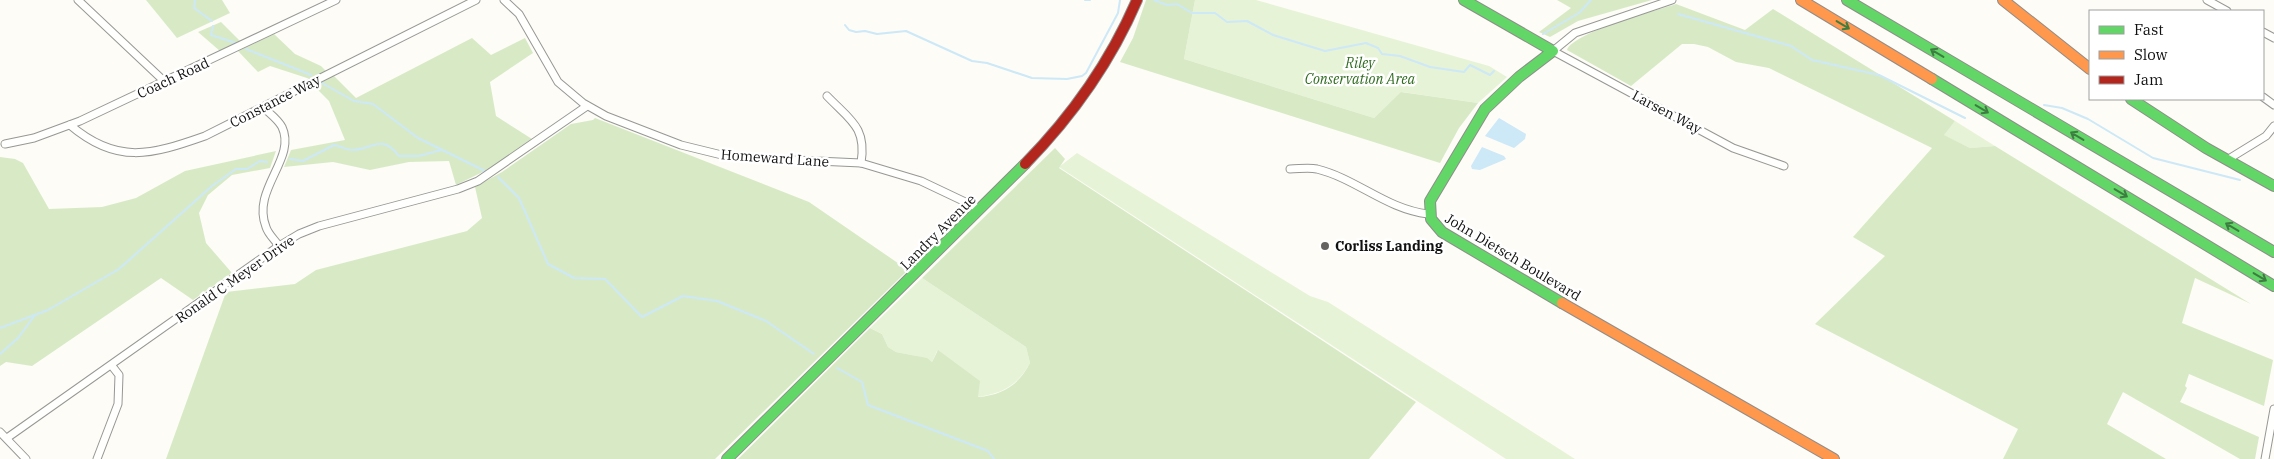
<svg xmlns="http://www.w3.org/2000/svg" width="2274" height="459" font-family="'IBM Plex Serif',serif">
  <rect width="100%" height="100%" fill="#fdfcf7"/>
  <g fill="#e7f3d7">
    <polygon points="1195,0 1256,0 1489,66 1507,77 1478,103 1402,92 1374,118 1184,59"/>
    <polygon points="1955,121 1995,146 1970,148 1943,135"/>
    <polygon points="1077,153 1310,296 1328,302 1575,459 1506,459 1059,167"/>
    <path d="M 922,278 L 1026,347 L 1030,363 C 1018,385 1002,394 977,397 L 937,351 L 932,362 L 916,356 L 896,352 L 888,347 L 882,334 L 870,328 Z"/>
  </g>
  <g fill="#d8eac5">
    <polygon points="146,0 222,0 230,13 177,38"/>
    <polygon points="1146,0 1195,0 1184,59 1374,118 1401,92 1478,103 1459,128 1440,163 1120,62 1133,38"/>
    <polygon points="1557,0 1652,0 1578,21 1550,37 1539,32 1571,8"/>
    <path d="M 1676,4 L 1745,30 L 1773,9 L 1955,121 L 1944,135 L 1970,148 L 1995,146 L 2251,304 L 2195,278 L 2182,323 L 2273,360 L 2264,406 L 2189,374 L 2185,386 L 2187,388 L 2180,402 L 2259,437 L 2255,459 L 2240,459 L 2123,392 L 2107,424 L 2166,459 L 2003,459 L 2018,429 L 1815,324 L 1885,256 L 1853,237 L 1932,148 L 1769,68 L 1736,62 L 1708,47 L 1694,44 L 1682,44 L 1631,86 L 1567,50 C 1574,32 1655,11 1676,4 Z"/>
    <polygon points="221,22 240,41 220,51 198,32"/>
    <polygon points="274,34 295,54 321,66 326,71 310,79 270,66 258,72 238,51"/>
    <polygon points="472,38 491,55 525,38 533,53 490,82 496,116 532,139 493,167 456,185 449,161 409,162 370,170 333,162 284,167 291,150 345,140 329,101 313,85 333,75 356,98"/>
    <polygon points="595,118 809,202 908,270 715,459 166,459 226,292 295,284 316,270 467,231 482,218 475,187 502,172 571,124 593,120"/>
    <path d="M 1055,148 L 1065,159 L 1059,168 L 1416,402 L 1369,459 L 738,459 L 870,328 L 882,334 L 888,347 L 896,352 L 927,358 L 932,362 L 938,350 L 980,381 L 978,397 C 1002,395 1019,385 1030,363 L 1026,347 L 922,278 Z"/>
    <polygon points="276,151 270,168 232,175 208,195 199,213 206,243 232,273 193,300 161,278 32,366 6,362 0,366 0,157 15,159 23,163 49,209 102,207 136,198 185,171"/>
  </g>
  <g fill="#cde8f7">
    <polygon points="1499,118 1526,134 1525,139 1514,148 1485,136"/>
    <polygon points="1482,147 1504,156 1506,159 1480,170 1472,169 1471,166"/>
  </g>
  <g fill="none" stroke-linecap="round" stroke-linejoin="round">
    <g stroke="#cde8f7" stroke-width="2">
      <polyline points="195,0 194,8 212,21"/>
      <polyline points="1085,0 1090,0"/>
      <polyline points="1154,0 1167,5 1177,4 1192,13 1215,13 1227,22 1247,21 1273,35 1325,51 1366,43 1378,48 1382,54 1400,56 1430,67 1464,72 1470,65 1490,75 1494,71"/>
      <polyline points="1678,14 1791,46 1812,60 1879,75 1965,118"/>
      <polyline points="845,25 849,30 856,32 865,31 877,34 906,31 972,61 987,63 1032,78 1067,79 1082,76 1086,73 1118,13 1120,0"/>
      <polyline points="213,26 211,35 236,43"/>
      <polyline points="1543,34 1579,13 1591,0"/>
      <polyline points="246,49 311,75"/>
      <polyline points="322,83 354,101 373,104 418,138 485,171"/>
      <polyline points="2044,105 2062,108 2088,119 2153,158 2240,180"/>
      <path d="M 290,159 L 303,161 L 334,145 C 340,146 347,150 353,150 C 374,149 381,133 399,156 L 419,156 L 441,150"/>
      <polyline points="498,177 519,198 548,264 574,278 605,279 642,317 683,296 717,301 766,321 814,354"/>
      <polyline points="0,328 48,310 119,269 212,186 236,169 247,169 260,161 267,162"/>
      <polyline points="0,354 18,338 35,315"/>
      <polyline points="837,368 862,382 868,405 988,451 994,459"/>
    </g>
    <defs>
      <g id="street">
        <polyline points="78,0 165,82"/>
        <polyline points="504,0 519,14 558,82 583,103 606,116 681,145 730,157 861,163 921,181 980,209"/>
        <polyline points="1672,0 1575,33 1553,51 1733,148 1784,166"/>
        <polyline points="2207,0 2227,11"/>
        <polyline points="2263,32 2274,38"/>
        <path d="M 827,96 C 850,120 867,127 861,163"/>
        <polyline points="2263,97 2274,105"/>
        <path d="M 263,107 C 269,113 278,119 282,127 C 297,159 251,189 266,227 C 268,234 275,240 279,246"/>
        <path d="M 70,125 C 117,165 151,155 205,136 L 476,0"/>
        <polyline points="5,144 34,138 80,121 336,0"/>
        <polyline points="2227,160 2266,136 2274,126"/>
        <path d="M 1290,169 C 1299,169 1308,167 1317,169 C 1357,179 1386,209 1428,214"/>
        <polyline points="0,432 26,459"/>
        <polyline points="7,438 279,246 299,234 319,226 458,189 478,181 587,106"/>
        <polyline points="97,459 118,404 119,375 112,366"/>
        <polyline points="2265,459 2274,409"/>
      </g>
      <g id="fast">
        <polyline points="1464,0 1553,51 1519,77 1485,109 1430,201 1431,219 1442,232 1562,303"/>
        <polyline points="1847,0 2274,252"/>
        <polyline points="1932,79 2274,286"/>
        <polyline points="2131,99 2206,148 2274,186"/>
        <polyline points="727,459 1025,164"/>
      </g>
      <g id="slow">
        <polyline points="1801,0 1932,79"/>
        <polyline points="2003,0 2090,69"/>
        <polyline points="1562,303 1834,459"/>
      </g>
      <path id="jam" d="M 1025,164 C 1073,115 1110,63 1137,0"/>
    </defs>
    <use href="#street" stroke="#979795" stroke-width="9"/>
    <use href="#fast" stroke="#8e8d8b" stroke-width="12"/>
    <use href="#slow" stroke="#8e8d8b" stroke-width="12"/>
    <use href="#jam" stroke="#8e8d8b" stroke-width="12"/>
    <use href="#street" stroke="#fffffe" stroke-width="7"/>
    <use href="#fast" stroke="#63d668" stroke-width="10"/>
    <use href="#slow" stroke="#ff974d" stroke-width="10"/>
    <use href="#jam" stroke="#b3261e" stroke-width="10"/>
  </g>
  <defs><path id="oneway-shaft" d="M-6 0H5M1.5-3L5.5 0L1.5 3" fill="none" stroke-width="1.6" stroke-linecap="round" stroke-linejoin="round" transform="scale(1.25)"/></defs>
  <g stroke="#3e7d41">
    <use href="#oneway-shaft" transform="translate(1843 25) rotate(31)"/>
    <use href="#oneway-shaft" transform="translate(1937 53) rotate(-149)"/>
    <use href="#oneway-shaft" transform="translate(1982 109) rotate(31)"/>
    <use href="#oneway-shaft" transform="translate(2077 136) rotate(-149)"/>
    <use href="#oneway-shaft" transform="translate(2121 193) rotate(31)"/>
    <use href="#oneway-shaft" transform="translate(2232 227) rotate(-149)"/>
    <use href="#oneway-shaft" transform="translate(2260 277) rotate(31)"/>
  </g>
  <circle fill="#646362" stroke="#fff" stroke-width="2" cx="1325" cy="246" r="5"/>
  <g text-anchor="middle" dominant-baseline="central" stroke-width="5" stroke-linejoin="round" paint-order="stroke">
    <g font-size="14" font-style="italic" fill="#2f6b1f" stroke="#fff">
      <text x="1360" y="63">Riley<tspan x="1360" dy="16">Conservation Area</tspan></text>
    </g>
    <g font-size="14" fill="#111" stroke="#fff">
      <text transform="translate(173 78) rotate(-25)">Coach Road</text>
      <text transform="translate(275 101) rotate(-27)">Constance Way</text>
      <text transform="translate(1667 112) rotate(28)">Larsen Way</text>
      <text transform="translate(775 158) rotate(4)">Homeward Lane</text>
      <text transform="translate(938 232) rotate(-45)">Landry Avenue</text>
      <text transform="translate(1513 257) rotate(31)">John Dietsch Boulevard</text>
      <text transform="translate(235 279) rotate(-35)">Ronald C Meyer Drive</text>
    </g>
    <g font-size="14" font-weight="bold" fill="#111" stroke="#fff" text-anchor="start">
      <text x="1335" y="246">Corliss Landing</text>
    </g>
  </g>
  <rect x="2089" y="10" width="175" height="90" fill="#ffffff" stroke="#a0a0a0"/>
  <rect x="2099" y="26" width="25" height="8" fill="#63d668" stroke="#a0a0a0"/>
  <text x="2134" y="35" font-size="15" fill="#111111">Fast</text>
  <rect x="2099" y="51" width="25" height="8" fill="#ff974d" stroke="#a0a0a0"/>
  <text x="2134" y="60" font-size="15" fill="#111111">Slow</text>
  <rect x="2099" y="76" width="25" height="8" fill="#b3261e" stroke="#a0a0a0"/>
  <text x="2134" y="85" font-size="15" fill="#111111">Jam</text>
</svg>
